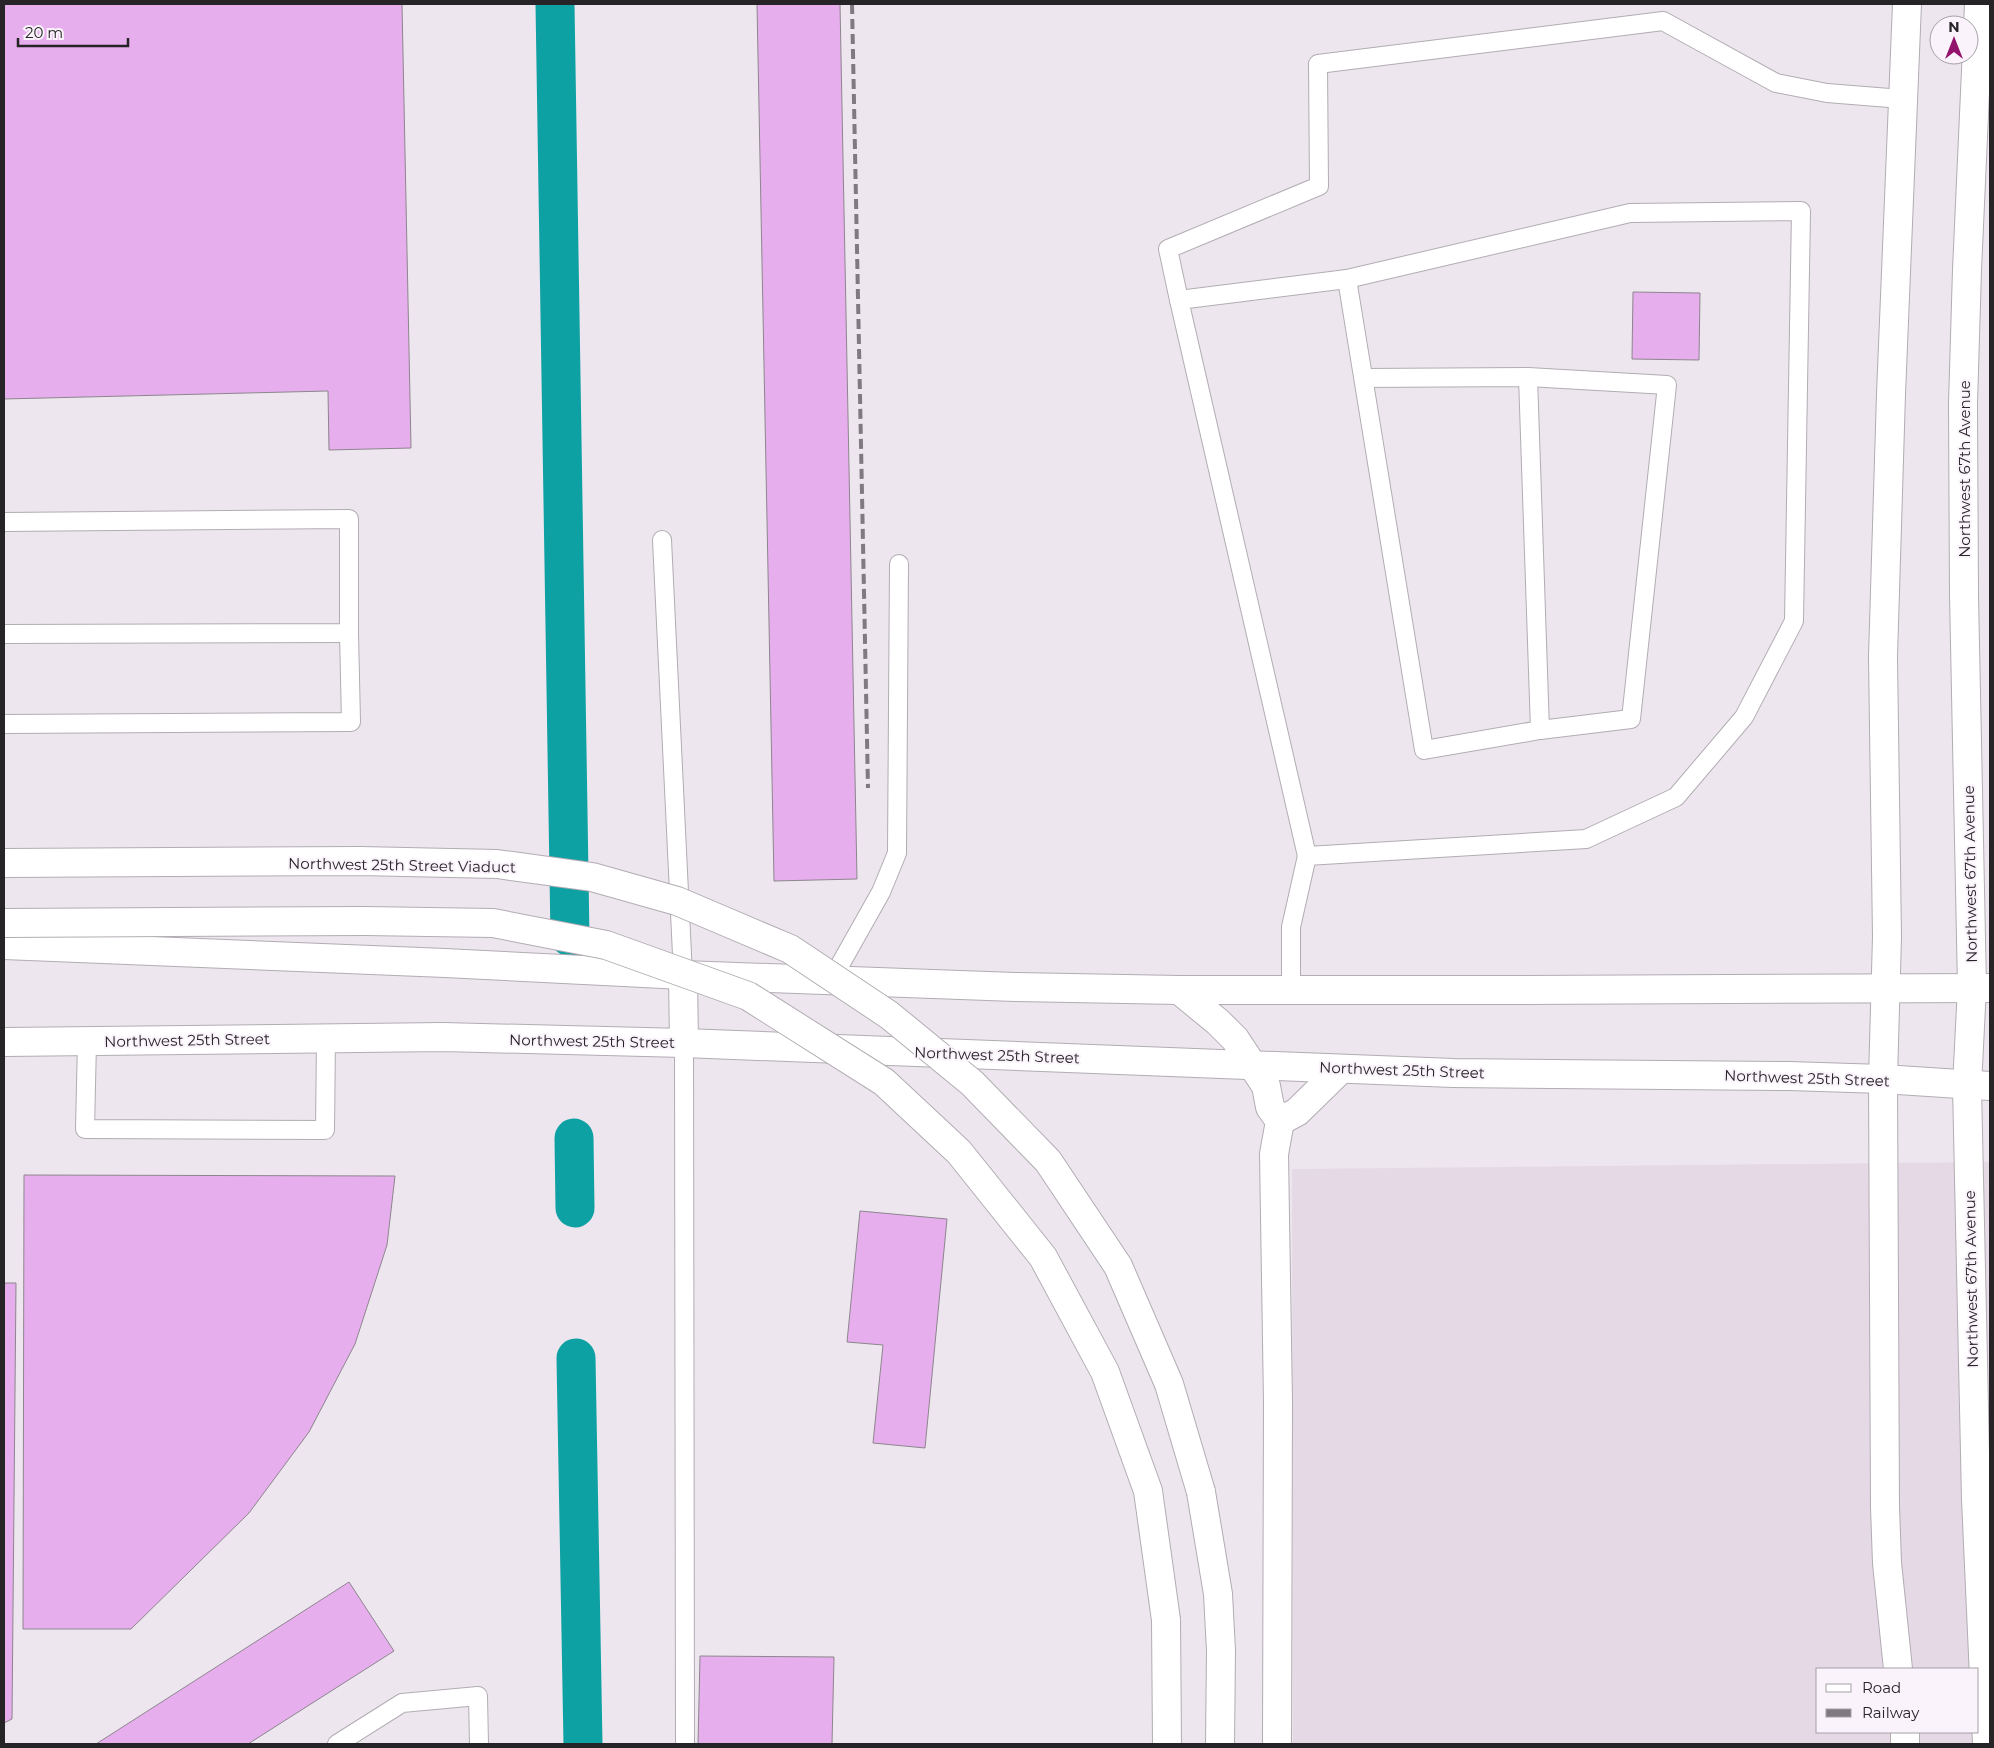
<svg xmlns="http://www.w3.org/2000/svg" width="1994" height="1748" font-family="Montserrat,sans-serif">
  <rect width="100%" height="100%" fill="#ede6ee"/>
  <path fill="#e5d9e6" fill-rule="evenodd" d="M 1990,1162 L 1990,1744 L 1293,1744 L 1292,1169 ZM 1818,1669 L 1978,1669 L 1978,1732 L 1818,1732 Z"/>
  <g fill="none" stroke-linecap="round" stroke-linejoin="round">
    <g stroke="#0da1a3" stroke-width="39">
      <polyline points="555,4 570,937"/>
      <polyline points="574,1138 575,1208"/>
      <polyline points="576,1358 583,1744"/>
    </g>
  </g>
  <g fill="#e7aeee" stroke="#8c868d">
    <polygon points="4,4 402,4 411,448 329,450 328,391 4,399"/>
    <polygon points="757,4 840,4 857,879 774,881"/>
    <polygon points="1633,292 1700,293 1699,360 1632,359"/>
    <polygon points="24,1175 395,1176 387,1245 355,1344 309,1432 249,1513 131,1629 23,1629"/>
    <polygon points="860,1211 947,1219 925,1448 873,1443 883,1345 847,1342"/>
    <polygon points="4,1283 16,1283 12,1719 4,1723"/>
    <polygon points="349,1582 394,1651 248,1744 96,1744"/>
    <polygon points="700,1656 834,1657 832,1744 698,1744"/>
  </g>
  <g fill="none" stroke-linecap="round" stroke-linejoin="round">
    <defs>
      <g id="service">
        <polyline points="1179,300 1168,249 1319,186 1318,64 1663,21 1776,83 1827,93 1902,99"/>
        <polyline points="1528,377 1667,385 1631,719 1540,730"/>
        <polyline points="4,522 349,519 349,633 4,634"/>
        <polyline points="662,540 683,975"/>
        <polyline points="4,724 351,722 349,633"/>
        <polyline points="1307,856 1179,300 1347,279"/>
        <polyline points="832,979 881,892 897,853 899,564"/>
        <polyline points="1291,989 1291,927 1307,856 1586,839 1676,797 1744,717 1794,621 1801,211 1630,213 1347,279 1424,750 1540,730 1528,377 1363,378"/>
        <polyline points="87,1042 85,1129 325,1130 326,1037"/>
        <polyline points="684,1043 685,1744"/>
        <polyline points="337,1744 402,1703 478,1696 479,1744"/>
      </g>
      <polyline id="minor" points="683,975 684,1043"/>
      <g id="tertiary">
        <polyline points="1979,4 1967,270 1963,404 1964,595 1972,987 1967,1086 1976,1499 1987,1744"/>
        <polyline points="4,945 445,963 683,975 1015,987 1179,990 1496,990 1990,988"/>
        <polyline points="4,1042 443,1037 684,1043 1453,1073 1789,1076 1883,1079 1990,1086"/>
        <polyline points="1898,1669 1887,1563 1885,1507 1883,1079 1887,937 1883,657 1891,394 1907,4"/>
        <polyline points="1905,1732 1905,1744"/>
      </g>
      <g id="secondary">
        <polyline points="1179,990 1218,1022 1235,1039 1266,1086 1270,1107 1280,1121 1274,1154 1278,1403 1277,1744"/>
        <polyline points="1280,1121 1297,1112 1341,1069"/>
        <polyline points="1201,1492 1218,1594 1221,1651 1220,1744"/>
        <polyline points="1166,1620 1167,1744"/>
      </g>
    </defs>
    <use href="#service" stroke="#b2acb3" stroke-width="20"/>
    <use href="#minor" stroke="#b2acb3" stroke-width="30"/>
    <use href="#tertiary" stroke="#b2acb3" stroke-width="30"/>
    <use href="#secondary" stroke="#b2acb3" stroke-width="30"/>
    <use href="#service" stroke="#fff" stroke-width="18"/>
    <use href="#minor" stroke="#fff" stroke-width="28"/>
    <use href="#tertiary" stroke="#fff" stroke-width="28"/>
    <use href="#secondary" stroke="#fff" stroke-width="28"/>
    <polyline stroke="#7f7a7f" stroke-width="4" stroke-dasharray="10 5" stroke-linecap="butt" points="852,4 868,788"/>
    <defs>
      <g id="secondary-bridge">
        <polyline points="4,863 360,861 497,864 592,877 677,901 790,949 889,1015 972,1083 1048,1161 1118,1266 1169,1384 1201,1492"/>
        <polyline points="4,923 365,921 493,923 606,945 748,996 884,1082 959,1152 1043,1257 1105,1372 1148,1491 1166,1620"/>
      </g>
    </defs>
    <use href="#secondary-bridge" stroke="#b2acb3" stroke-width="30" stroke-linecap="butt"/>
    <use href="#secondary-bridge" stroke="#fff" stroke-width="28"/>
  </g>
  <g text-anchor="middle" dominant-baseline="central" stroke-width="4" stroke-linejoin="round" paint-order="stroke">
    <g font-size="15" fill="#272427" stroke="#faf3fb">
      <text transform="translate(1964 469) rotate(-90)">Northwest 67th Avenue</text>
      <text transform="translate(402 865) rotate(1)">Northwest 25th Street Viaduct</text>
      <text transform="translate(1970 874) rotate(-91)">Northwest 67th Avenue</text>
      <text transform="translate(187 1040) rotate(-1)">Northwest 25th Street</text>
      <text transform="translate(592 1041) rotate(1)">Northwest 25th Street</text>
      <text transform="translate(997 1055) rotate(2)">Northwest 25th Street</text>
      <text transform="translate(1402 1070) rotate(2)">Northwest 25th Street</text>
      <text transform="translate(1807 1078) rotate(2)">Northwest 25th Street</text>
      <text transform="translate(1971 1279) rotate(-91)">Northwest 67th Avenue</text>
    </g>
  </g>
  <rect width="1994" height="1748" fill="none" stroke="#272427" stroke-width="10"/>
  <rect x="1816" y="1668" width="162" height="65" fill="#faf3fb" stroke="#a6a0a6"/>
  <rect x="1826" y="1684" width="25" height="8" fill="#ffffff" stroke="#a6a0a6"/>
  <text x="1862" y="1693" font-size="15" fill="#272427">Road</text>
  <rect x="1826" y="1709" width="25" height="8" fill="#7f7a7f" stroke="#a6a0a6"/>
  <text x="1862" y="1718" font-size="15" fill="#272427">Railway</text>
  <g transform="translate(1954 40)"><circle r="24" fill="#faf3fb" stroke="#a6a0a6"/>
  <path d="M0-4L9 19L0 12L-9 19Z" fill="#93126c"/>
  <text y="-8" font-size="14" font-weight="bold" text-anchor="middle" fill="#272427">N</text>
  </g>
  <path d="M18 38v8h110v-8" fill="none" stroke="#272427" stroke-width="2.5"/>
  <text x="25" y="38" font-size="15" fill="#272427" stroke="#faf3fb" stroke-width="4" paint-order="stroke">20 m</text>
</svg>
